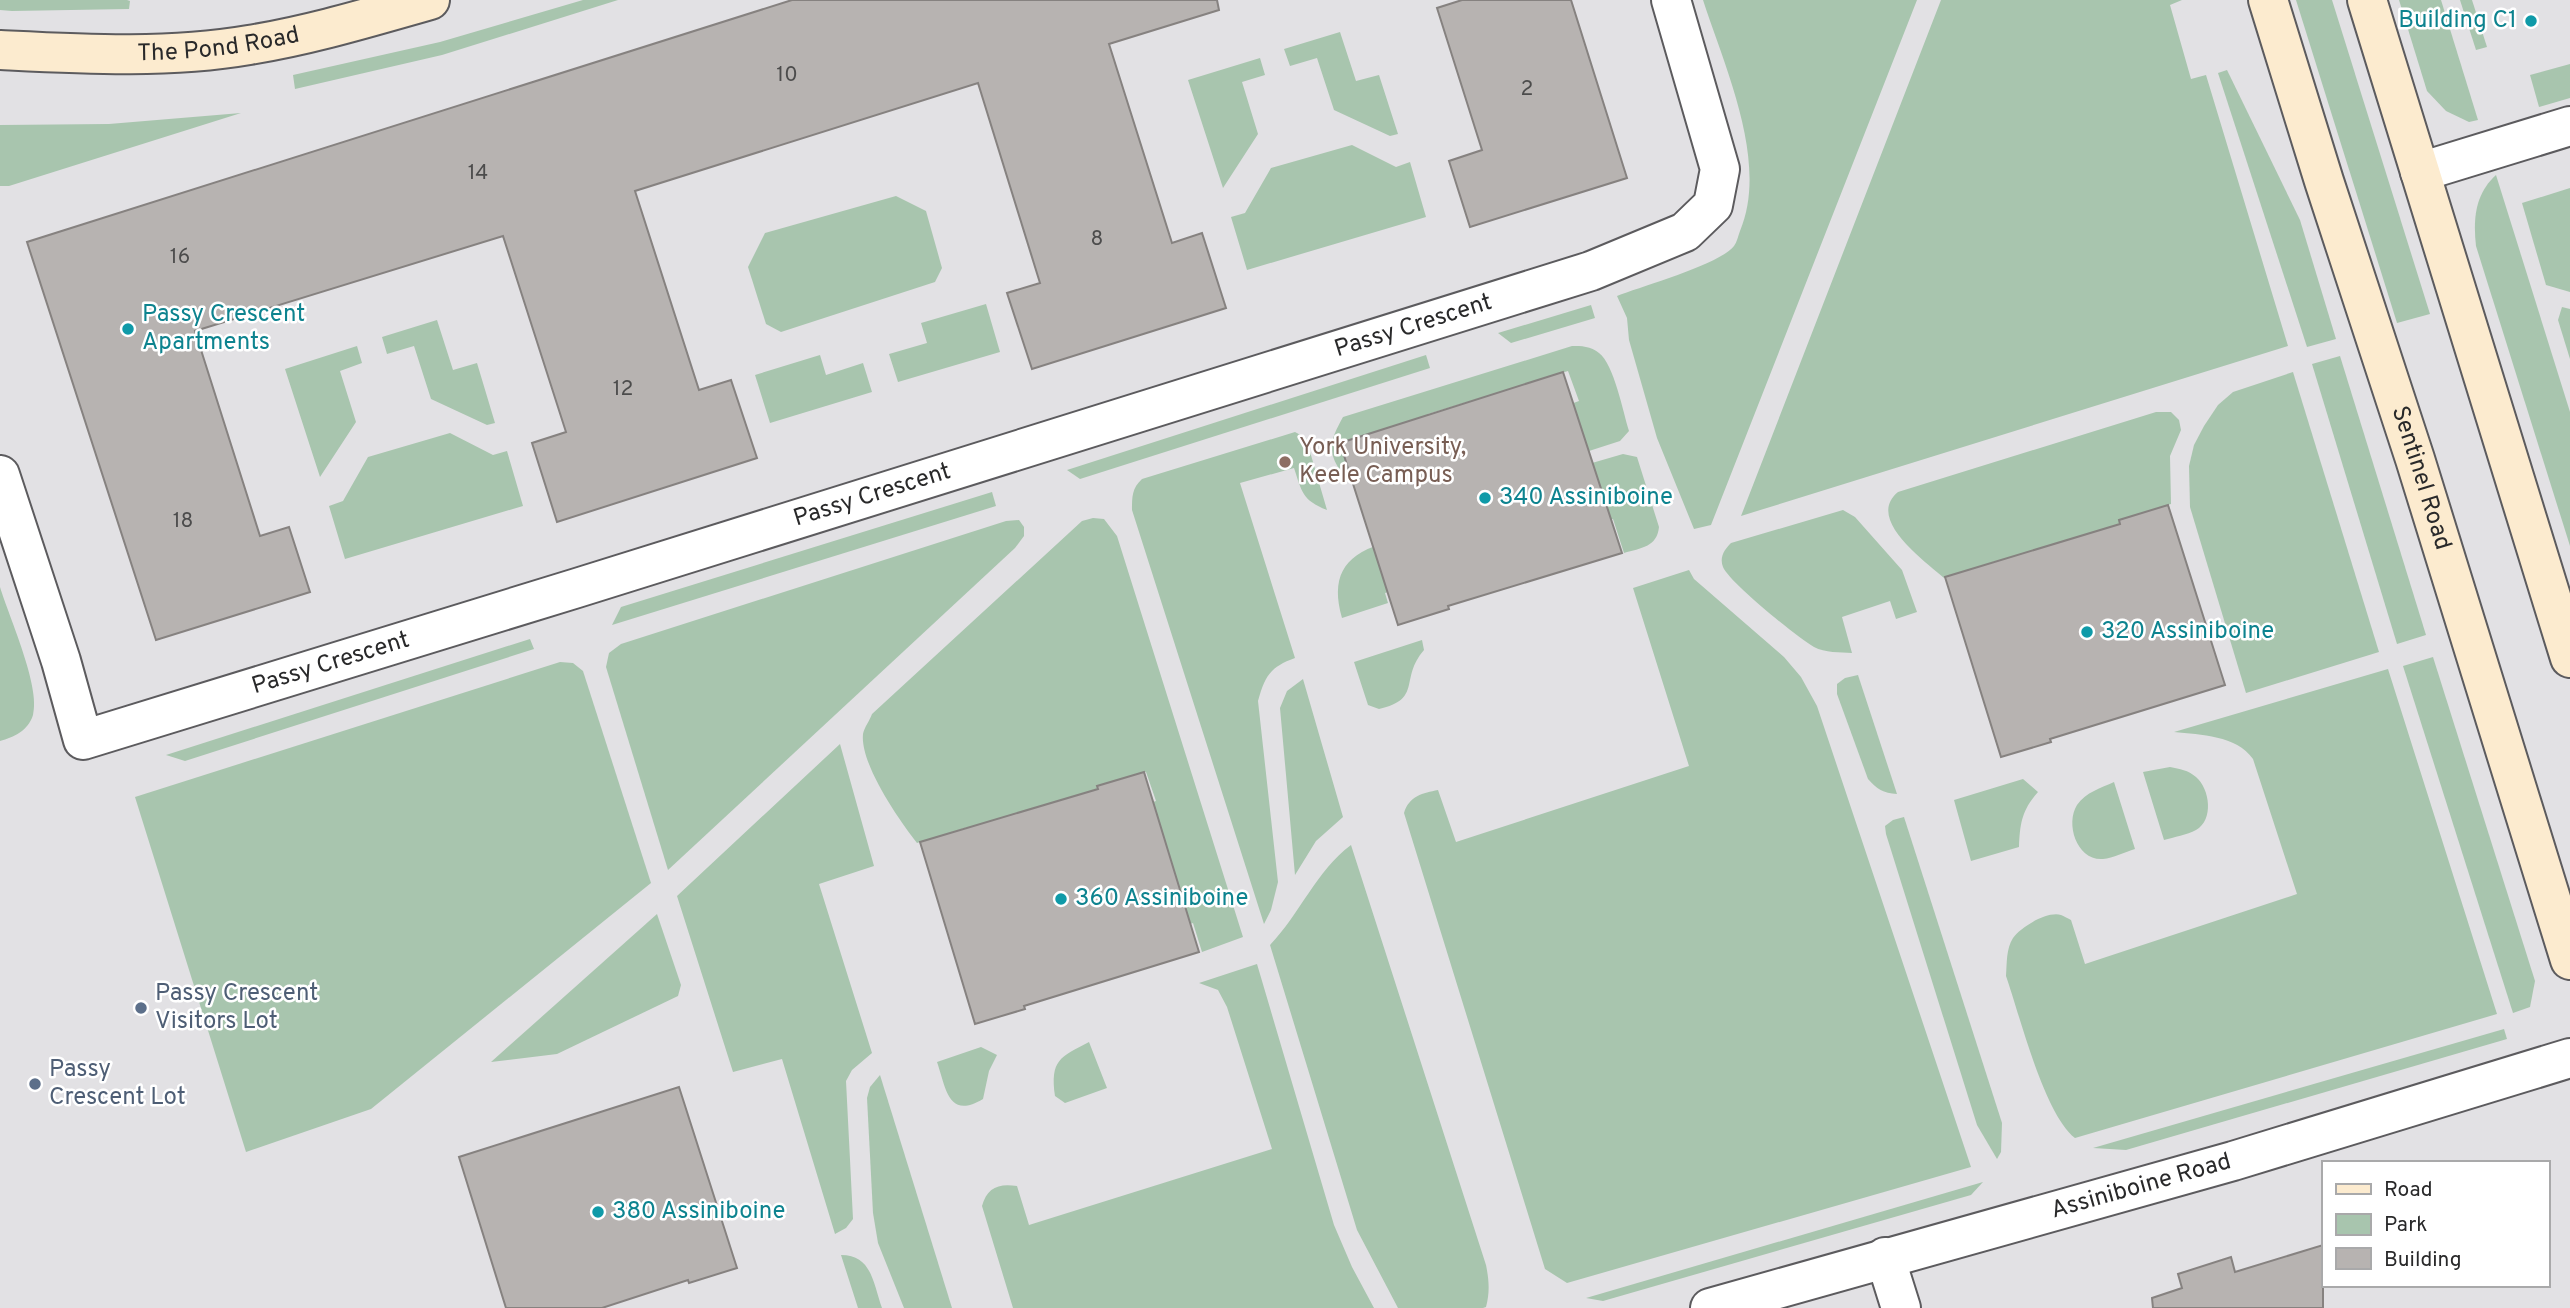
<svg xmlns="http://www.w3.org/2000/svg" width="2570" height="1308" font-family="Overpass,sans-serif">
  <rect width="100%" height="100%" fill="#e2e1e4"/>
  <g fill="#a8c5ae">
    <polygon points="0,0 127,0 130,1 129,9 12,11 0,10"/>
    <polygon points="583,0 618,0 442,55 295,89 293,75 440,42"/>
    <path d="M 1703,0 L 1917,0 L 1711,525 L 1694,529 L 1657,438 L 1629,340 L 1627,318 L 1617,296 C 1642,286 1719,265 1734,246 C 1737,242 1738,236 1740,231 C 1769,162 1725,68 1703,0 Z"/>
    <polygon points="1941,0 2182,0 2170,5 2191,79 2206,75 2288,346 1741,516"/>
    <polygon points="2296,0 2332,0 2430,314 2397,323"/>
    <polygon points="2399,0 2441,0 2478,120 2469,122 2446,111 2427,91"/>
    <polygon points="2460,0 2472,0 2487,47 2476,50"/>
    <polygon points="1340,32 1356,81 1379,75 1398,134 1390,136 1334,110 1317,58 1290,66 1284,49"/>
    <polygon points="1260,58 1265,75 1242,82 1258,134 1223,188 1188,80"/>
    <polygon points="2570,64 2570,98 2539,107 2530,75"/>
    <polygon points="2227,70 2300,220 2336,339 2307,347 2218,73"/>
    <polygon points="241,113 9,186 0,186 0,125 109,124"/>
    <polygon points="1352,145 1396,167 1410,162 1426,217 1247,270 1231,217 1245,213 1271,168"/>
    <path d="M 2496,175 L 2570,412 L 2570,546 L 2476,246 C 2473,219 2475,194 2496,175 Z"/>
    <polygon points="2570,188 2570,292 2546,285 2522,203"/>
    <polygon points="896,196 926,211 942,268 935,282 781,332 766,324 748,267 765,233"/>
    <polygon points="986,304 1000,352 898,382 889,354 927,343 921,323"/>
    <polygon points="1591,305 1595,318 1511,343 1498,333"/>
    <polygon points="2562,307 2570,309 2570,359 2558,320"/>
    <polygon points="437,320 453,370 477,363 495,423 487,425 431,399 414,346 387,354 382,337"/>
    <polygon points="357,346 362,363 340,371 356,422 320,477 285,369"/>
    <path d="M 1572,346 C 1581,346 1591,346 1599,353 C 1614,364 1623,412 1629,431 L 1620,441 L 1589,451 L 1568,405 L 1579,401 L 1568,371 L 1428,414 L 1431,423 L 1340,443 L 1349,473 L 1340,470 C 1326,450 1332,437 1343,417 Z"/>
    <polygon points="820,355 826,375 863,363 872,392 770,423 755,375"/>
    <polygon points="1426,355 1430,368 1080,479 1067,470"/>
    <polygon points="2340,356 2426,635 2397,644 2312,364"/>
    <polygon points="2293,372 2379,652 2246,693 2190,507 2189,466 2194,445 2204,426 2218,405 2233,392"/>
    <path d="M 2156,412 L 2171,412 L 2179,420 L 2181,430 L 2170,456 L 2171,504 L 2119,520 L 2122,532 L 1999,570 L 1996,561 L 1944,578 C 1925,561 1865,519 1898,492 Z"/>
    <path d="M 1295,432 L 1306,438 L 1327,510 C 1302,500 1302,492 1294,468 L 1240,483 L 1295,658 C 1270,667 1265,676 1258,701 L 1278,882 L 1271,910 L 1264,924 L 1132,510 C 1132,497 1132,488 1142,479 Z"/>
    <polygon points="450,433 493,455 507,451 523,506 345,559 329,506 343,501 368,457"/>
    <path d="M 1623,454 L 1637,457 L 1659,527 C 1657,547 1641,548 1624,553 L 1613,519 L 1607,520 L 1592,463 Z"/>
    <polygon points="992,492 996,506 612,625 621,607"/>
    <path d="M 1843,510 L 1855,517 L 1902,570 L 1917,612 L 1896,619 L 1890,601 L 1842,617 L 1852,653 C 1840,652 1825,653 1814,647 C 1798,638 1729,582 1723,567 C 1719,557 1725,549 1731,543 Z"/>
    <path d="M 1093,518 L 1104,519 L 1117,536 L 1243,937 L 1202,952 L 1193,923 L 1184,926 L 1147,804 L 1156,801 L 1146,772 L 1098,786 L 1100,796 L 971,835 L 968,827 L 917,843 C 899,820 860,764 863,734 C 864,728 870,720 872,714 L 1082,521 Z"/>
    <polygon points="1019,520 1024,527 1024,536 1015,548 668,870 606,667 609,653 621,644 1006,521"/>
    <path d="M 1381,544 L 1395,590 L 1385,593 L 1388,603 L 1342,618 C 1331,579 1342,556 1381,544 Z"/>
    <path d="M 1689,570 L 1694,579 L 1784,657 L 1801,677 L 1817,706 L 1971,1167 L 1567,1283 L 1545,1269 L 1404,813 C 1409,796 1423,793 1438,790 L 1456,842 L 1689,766 L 1633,588 Z"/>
    <path d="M 0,587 C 9,617 41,687 33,715 C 28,731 14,737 0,741 Z"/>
    <polygon points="530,639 534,649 185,761 166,755"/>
    <path d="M 1422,640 L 1424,650 C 1399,679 1423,699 1379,709 L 1368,705 L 1354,662 Z"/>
    <polygon points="2433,657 2535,981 2530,1007 2513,1013 2403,666"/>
    <polygon points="560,662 573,663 583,671 651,883 371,1109 246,1152 135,797"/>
    <path d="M 2388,669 L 2497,1014 L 2075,1138 C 2044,1114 2020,1016 2006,976 C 2007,963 2006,949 2013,938 C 2021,927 2047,911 2061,915 C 2064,916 2067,918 2071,920 L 2085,964 L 2297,894 L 2253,759 C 2236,735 2201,735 2174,732 Z"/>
    <path d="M 1858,675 L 1897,794 C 1883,793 1877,789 1868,779 L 1837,694 L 1837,684 L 1845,678 Z"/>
    <polygon points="1303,679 1343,817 1316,841 1295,875 1280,708 1287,691"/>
    <polygon points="840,744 874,866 819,884 872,1053 852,1070 846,1081 853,1219 846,1228 835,1234 782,1059 733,1072 677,896"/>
    <path d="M 2170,767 C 2180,769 2188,770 2196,777 C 2210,789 2214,820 2196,830 C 2187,835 2174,837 2164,840 L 2143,772 Z"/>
    <path d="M 2023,779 L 2038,792 C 2022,810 2020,823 2019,847 L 1971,861 L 1954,800 Z"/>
    <path d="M 2114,782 L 2135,849 C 2125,852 2113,858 2103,859 C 2077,861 2065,824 2077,805 C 2086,792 2101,788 2114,782 Z"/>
    <polygon points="1904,817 2002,1123 2001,1152 1997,1159 1977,1125 1886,834 1885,826 1893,820"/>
    <path d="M 1351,845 L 1486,1265 C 1489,1280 1490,1292 1486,1307 L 1483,1308 L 1398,1308 L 1357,1230 L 1270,945 C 1300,914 1316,871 1351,845 Z"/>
    <polygon points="657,914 681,985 678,996 557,1054 491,1062"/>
    <path d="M 1257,964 L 1334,1225 L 1352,1267 L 1374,1308 L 1013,1308 L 982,1206 C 987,1188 998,1183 1017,1186 L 1029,1225 L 1272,1149 L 1227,1007 L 1218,990 L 1199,983 Z"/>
    <polygon points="2504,1029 2507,1039 2126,1150 2093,1148"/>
    <path d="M 1089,1042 L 1107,1088 L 1065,1103 L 1055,1096 C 1050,1060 1060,1057 1089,1042 Z"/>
    <path d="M 981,1047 L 997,1055 L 989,1071 L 983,1099 C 948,1120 946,1088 937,1062 Z"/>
    <polygon points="880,1075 952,1308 904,1308 878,1243 873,1213 867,1098 870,1087"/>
    <polygon points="1983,1182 1971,1195 1603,1301 1586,1298"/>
    <path d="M 841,1255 C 872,1255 873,1283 882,1308 L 858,1308 Z"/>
  </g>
  <g fill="#b7b3b1" stroke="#868280" stroke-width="2">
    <polygon points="792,0 1217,0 1219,10 1109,44 1172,243 1202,233 1226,308 1032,369 1007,293 1040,283 978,83 635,191 699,390 731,380 757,458 557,522 532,443 566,432 503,236 195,331 260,536 289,527 310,592 156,640 27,242"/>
    <polygon points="1462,0 1571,0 1627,178 1470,227 1449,161 1482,150 1437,8"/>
    <polygon points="1563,372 1622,553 1448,606 1449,609 1398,625 1340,443"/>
    <polygon points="2168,505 2225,685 2050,739 2051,742 2001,757 1945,577 2120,524 2119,520"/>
    <polygon points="1144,772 1199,952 1024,1006 1025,1009 975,1024 920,842 1098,789 1097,786"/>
    <polygon points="679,1087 737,1268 689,1283 688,1280 602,1308 506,1308 459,1157"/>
    <polygon points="2323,1245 2323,1308 2153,1308 2152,1298 2182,1288 2178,1274 2231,1257 2235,1272"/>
  </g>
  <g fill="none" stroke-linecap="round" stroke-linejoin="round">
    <defs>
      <g id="street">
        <polyline points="2420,172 2570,126"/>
        <path id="s1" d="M 0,475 L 61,661 L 83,740 L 577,588 L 1591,271 L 1685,232 L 1713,205 L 1720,169 L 1671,0"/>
        <polyline points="1885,1257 1901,1308"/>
        <path id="s2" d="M 1710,1308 L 2233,1161 L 2570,1058"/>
      </g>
      <g id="secondary">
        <path id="s3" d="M 2268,0 L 2324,181 L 2415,459 L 2570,960"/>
        <polyline points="2367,0 2570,658"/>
        <path id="s4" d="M 0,50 C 82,54 168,59 249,45 C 311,35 370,17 430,0"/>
      </g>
    </defs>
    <use href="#street" stroke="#5c5b5e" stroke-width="42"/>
    <use href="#secondary" stroke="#5c5b5e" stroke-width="42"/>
    <use href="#street" stroke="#fff" stroke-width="38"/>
    <use href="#secondary" stroke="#fcebcf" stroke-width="38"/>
  </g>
  <g fill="#0f9aa8" stroke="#fff" stroke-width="2.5">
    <circle cx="2531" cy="21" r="7"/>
    <circle cx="128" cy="329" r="7"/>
    <circle cx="1485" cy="498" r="7"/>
    <circle cx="2087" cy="632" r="7"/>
    <circle cx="1061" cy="899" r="7"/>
    <circle cx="598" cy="1212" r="7"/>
  </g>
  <circle fill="#8d6e63" stroke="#fff" stroke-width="2.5" cx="1285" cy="462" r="7"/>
  <g fill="#5c6f8a" stroke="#fff" stroke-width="2.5">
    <circle cx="141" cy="1008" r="7"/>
    <circle cx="35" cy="1084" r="7"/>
  </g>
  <g text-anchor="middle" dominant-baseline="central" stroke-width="5" stroke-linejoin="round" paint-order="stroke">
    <g font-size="21" fill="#4c4c4c">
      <text x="787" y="75">10</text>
      <text x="1527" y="89">2</text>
      <text x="478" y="173">14</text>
      <text x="1097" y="239">8</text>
      <text x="180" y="257">16</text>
      <text x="623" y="389">12</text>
      <text x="183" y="521">18</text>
    </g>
    <g font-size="24" fill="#0d838f" stroke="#fff" text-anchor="start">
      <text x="2517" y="21" text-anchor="end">Building C1</text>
      <text x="142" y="315">Passy Crescent<tspan x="142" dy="28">Apartments</tspan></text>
      <text x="1499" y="498">340 Assiniboine</text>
      <text x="2101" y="632">320 Assiniboine</text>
      <text x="1075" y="899">360 Assiniboine</text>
      <text x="612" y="1212">380 Assiniboine</text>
    </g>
    <g font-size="24" fill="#29292a" stroke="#fff">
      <text stroke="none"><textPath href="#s4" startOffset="219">The Pond Road</textPath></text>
      <text stroke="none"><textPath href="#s1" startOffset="1671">Passy Crescent</textPath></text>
      <text stroke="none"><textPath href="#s3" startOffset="502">Sentinel Road</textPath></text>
      <text stroke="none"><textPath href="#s1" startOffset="1104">Passy Crescent</textPath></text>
      <text stroke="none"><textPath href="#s1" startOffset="537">Passy Crescent</textPath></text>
      <text stroke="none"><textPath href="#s2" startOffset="448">Assiniboine Road</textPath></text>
    </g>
    <g font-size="24" fill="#785e54" stroke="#fff" text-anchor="start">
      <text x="1299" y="448">York University,<tspan x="1299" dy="28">Keele Campus</tspan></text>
    </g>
    <g font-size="24" fill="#4e5e75" stroke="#fff" text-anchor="start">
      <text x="155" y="994">Passy Crescent<tspan x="155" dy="28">Visitors Lot</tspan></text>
      <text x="49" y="1070">Passy<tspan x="49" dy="28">Crescent Lot</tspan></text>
    </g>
  </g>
  <rect x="2322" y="1161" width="228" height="126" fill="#ffffff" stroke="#a9a9aa" stroke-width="2"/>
  <rect x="2336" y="1184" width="35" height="10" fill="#fcebcf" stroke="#a9a9aa" stroke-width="2"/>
  <text x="2384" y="1196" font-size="21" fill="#29292a">Road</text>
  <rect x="2336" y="1214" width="35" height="21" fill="#a8c5ae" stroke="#a9a9aa" stroke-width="2"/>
  <text x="2384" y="1231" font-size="21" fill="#29292a">Park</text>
  <rect x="2336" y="1248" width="35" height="21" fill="#b7b3b1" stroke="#a9a9aa" stroke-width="2"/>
  <text x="2384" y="1266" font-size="21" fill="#29292a">Building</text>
</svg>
